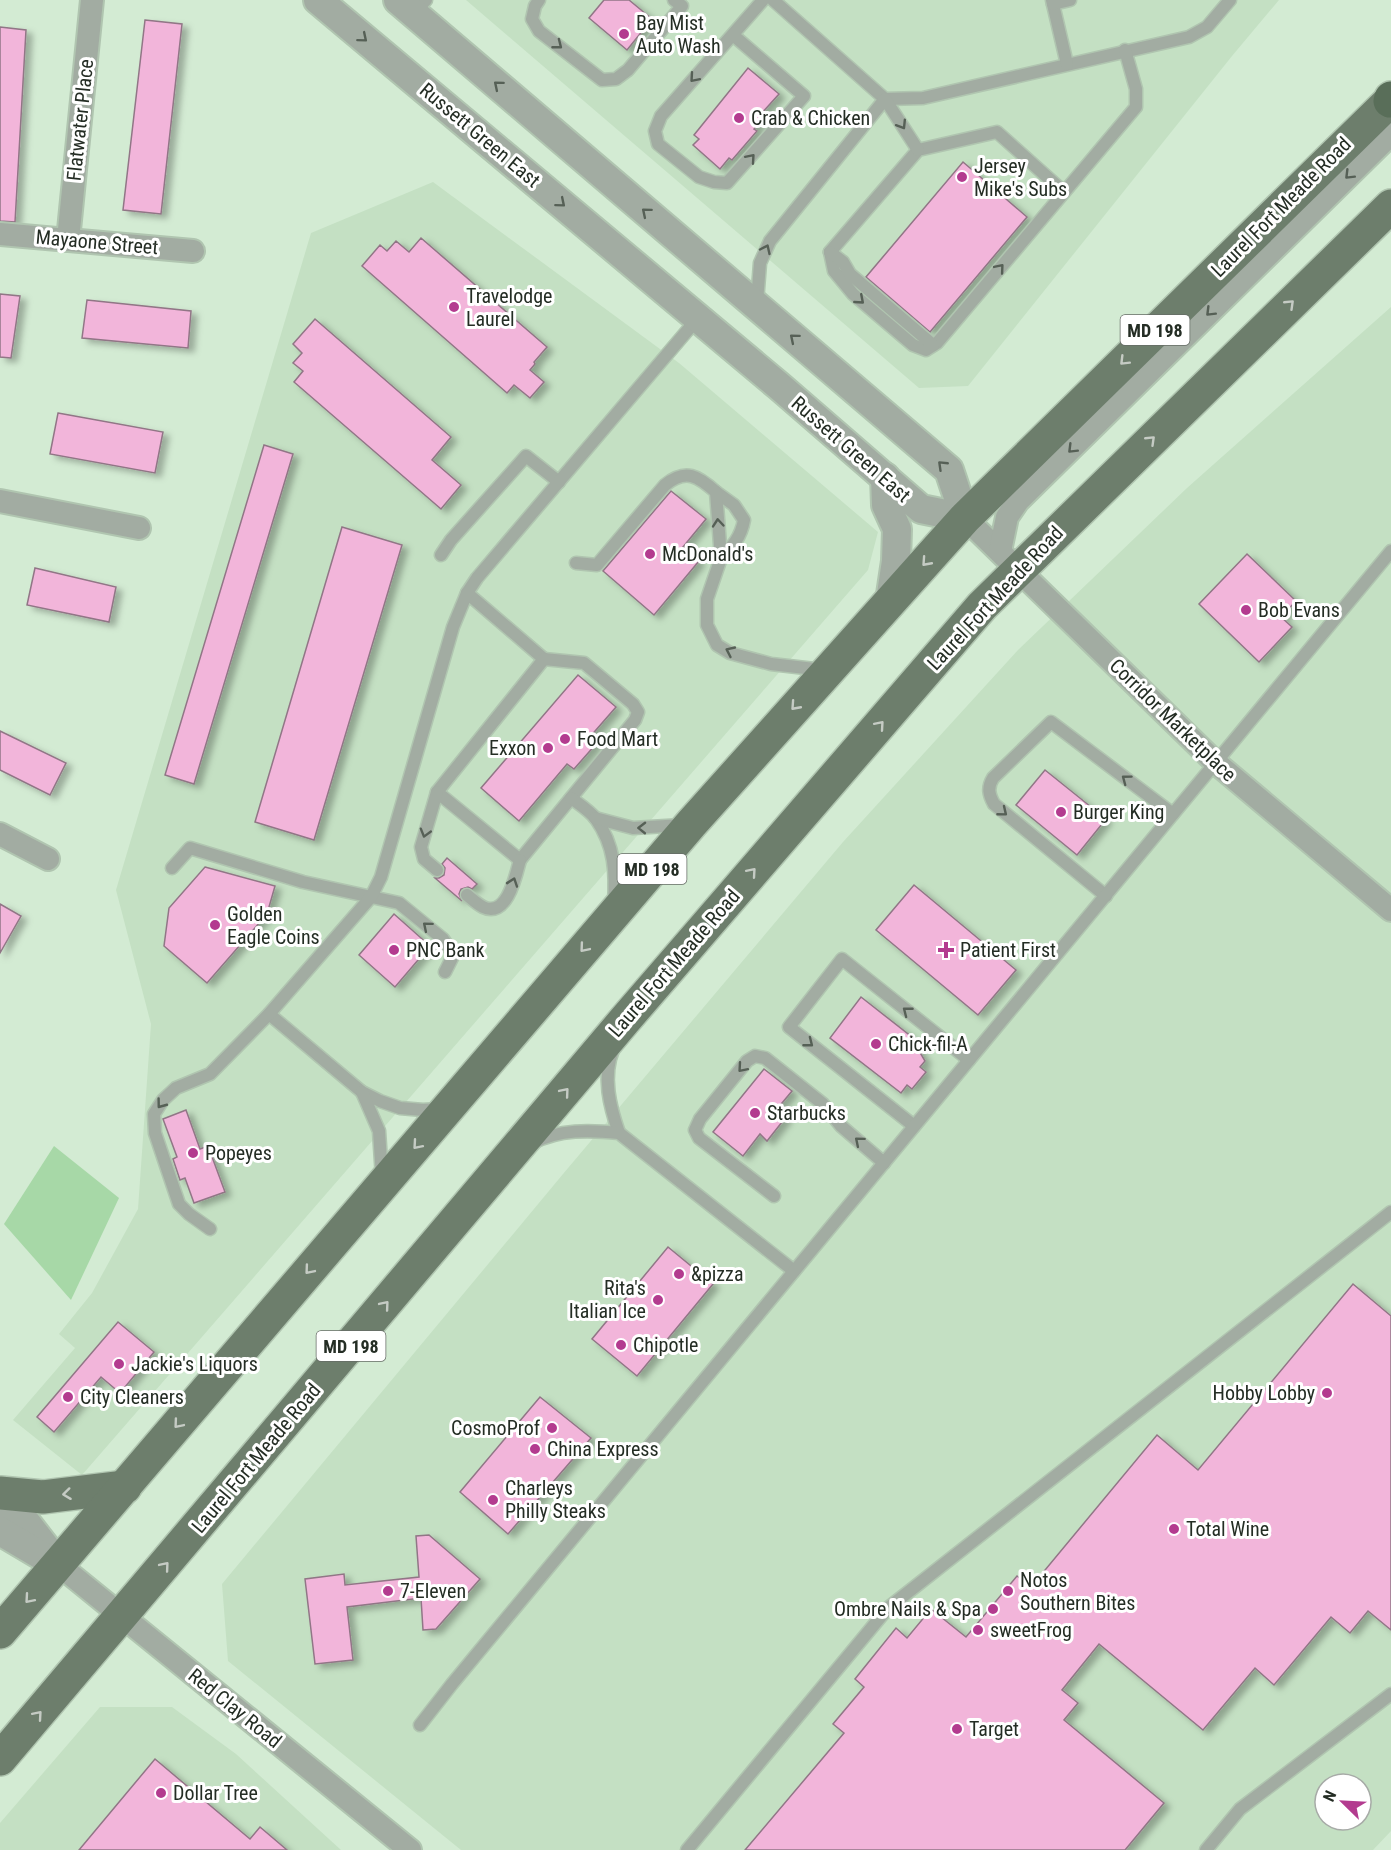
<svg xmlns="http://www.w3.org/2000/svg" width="1391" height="1850" font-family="'Roboto Condensed',sans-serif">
  <defs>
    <filter id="shadow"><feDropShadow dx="6" dy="4" stdDeviation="3" flood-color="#0004"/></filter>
  </defs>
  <rect width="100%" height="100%" fill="#d3ebd3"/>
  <g fill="#c4e0c3" fill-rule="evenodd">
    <polygon points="466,0 1279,0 1232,56 968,386 919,388"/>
    <polygon points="433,182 679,363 878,532 868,570 82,1475 13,1420 75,1348 59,1334 92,1293 138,1209 151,1024 116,890 311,233"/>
    <path d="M 1391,307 L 1391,1831 L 1373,1850 L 461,1850 L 228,1661 L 222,1584 L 563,1174 L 843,842 L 1018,650 L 1187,488 ZM 1325,1784 L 1361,1784 L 1361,1820 L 1325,1820 Z"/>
    <polygon points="100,1707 172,1707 236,1754 341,1850 0,1850 0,1823"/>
  </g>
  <polygon fill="#a7d8a7" points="54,1146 119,1198 71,1300 4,1224"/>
  <g fill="#f2b5da" stroke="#917686" stroke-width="1.5" filter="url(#shadow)">
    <polygon points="604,0 629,0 652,19 627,50 589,18"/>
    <polygon points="145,20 182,24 161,214 123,210"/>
    <polygon points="0,27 26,30 15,222 0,221"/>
    <polygon points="748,68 779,94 761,114 764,117 754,129 757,131 732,160 729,158 720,169 693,145 699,139 694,135"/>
    <polygon points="963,162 1027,217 930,332 866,277"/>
    <polygon points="421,238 547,347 534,362 535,364 530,370 544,382 530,398 514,385 507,393 362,266 380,245 387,251 396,241 409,252"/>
    <polygon points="0,294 20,296 11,358 0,357"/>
    <polygon points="87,300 191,311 188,348 82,338"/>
    <polygon points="315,319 451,437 432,460 461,485 441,509 294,382 303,371 293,363 302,353 293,344"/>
    <polygon points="58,413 163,432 155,473 50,454"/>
    <polygon points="264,445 293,454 194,784 165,775"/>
    <polygon points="671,491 706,519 683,547 699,561 654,615 603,571"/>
    <polygon points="342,527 402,545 314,840 255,822"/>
    <polygon points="1247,554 1296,601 1281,617 1292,627 1259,662 1199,604"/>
    <polygon points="35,568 116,587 109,622 27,605"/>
    <polygon points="578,675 616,707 589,738 596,744 574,769 567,764 519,821 481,788"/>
    <polygon points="0,731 66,763 50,795 0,770"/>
    <polygon points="1045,770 1106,819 1077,855 1016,805"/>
    <polygon points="447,858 477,884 472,889 468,887 461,889 459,894 462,901 435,878 439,878 444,875 445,868 442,864"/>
    <polygon points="205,867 275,886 267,914 207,983 164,946 169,908"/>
    <polygon points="914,885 1016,970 978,1015 876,930"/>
    <polygon points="0,904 21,916 0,953"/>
    <polygon points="394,914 430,946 395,987 359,955"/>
    <polygon points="861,997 917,1041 915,1044 925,1061 920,1067 926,1072 912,1089 907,1085 901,1093 830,1038"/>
    <polygon points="764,1069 792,1091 777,1109 786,1117 767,1141 760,1134 743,1156 713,1132"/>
    <polygon points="186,1110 200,1149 208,1146 225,1192 194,1203 185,1178 180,1180 173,1159 177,1157 163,1119"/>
    <polygon points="668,1247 713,1284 637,1376 592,1339"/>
    <polygon points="1353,1284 1391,1316 1391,1630 1368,1611 1350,1633 1331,1617 1274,1685 1255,1668 1203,1730 1099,1644 1062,1690 1078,1703 1064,1720 1164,1803 1125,1850 745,1850 844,1733 833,1724 864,1687 855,1679 896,1628 907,1638 931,1609 966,1637 1017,1576 1031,1587 1157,1435 1198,1470"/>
    <polygon points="118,1322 154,1352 120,1393 101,1377 54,1432 37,1417"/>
    <polygon points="540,1397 591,1438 508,1534 460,1492"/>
    <polygon points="429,1535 480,1579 436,1629 423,1630 421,1598 347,1607 353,1660 315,1664 305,1579 344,1574 345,1585 419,1577 416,1536"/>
    <polygon points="155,1759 250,1839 260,1827 287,1850 79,1850"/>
  </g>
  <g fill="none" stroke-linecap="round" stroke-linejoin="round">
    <defs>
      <g id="service">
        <polyline points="539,0 535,6 532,19 539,31 602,80 616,79 628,70 682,6 674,0"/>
        <polyline points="773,0 885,99 923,98 1189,37 1207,27 1230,0"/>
        <polyline points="1052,0 1067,64"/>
        <polyline points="1053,4 1070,0"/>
        <polyline points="413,13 426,0"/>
        <polyline points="733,35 804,96 727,183 714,182 699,177 658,144 655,131 661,116 763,0"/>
        <polyline points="830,252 834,271 853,294 913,345 926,350 937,343 1136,107 1136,89 1125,50"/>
        <polyline points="830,252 918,150 997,132 1064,192"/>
        <polyline points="830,252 843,262 850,274 933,345"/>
        <polyline points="757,302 760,263 770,241 885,99 918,150"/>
        <path d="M 716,492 L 734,505 L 744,520 C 741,537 733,546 721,558"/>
        <polyline points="441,555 451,540 526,456 559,482"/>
        <path d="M 576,563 L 597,565 L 665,485 C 686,468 698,476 716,492 L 721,558 L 707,599 L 707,625 L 717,645 L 730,653 L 771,664 L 823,670"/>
        <polyline points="467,593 544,659"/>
        <polygon points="544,659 584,663 633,704 638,712 635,720 520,860 437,792"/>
        <polyline points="437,792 421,847 424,859 437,870"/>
        <path d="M 571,798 C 579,804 590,811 596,819 C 615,846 616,873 614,904"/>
        <polyline points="595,818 633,828 683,825"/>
        <polyline points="172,868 190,848 303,882 399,903 443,939 451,951 452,958 445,972"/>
        <path d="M 467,895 C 472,899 477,904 483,907 C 507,919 516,875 520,860"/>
        <path d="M 1106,896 L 994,804 C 989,795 987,788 993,778 L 1051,722 L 1173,814"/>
        <polyline points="269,1014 362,1092 380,1101 400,1108 423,1110 439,1109"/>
        <path d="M 613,1050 C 602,1077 610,1107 619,1133"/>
        <polyline points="362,1092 379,1131 382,1177"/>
        <polyline points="914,1126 789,1027 842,959 969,1060"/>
        <path d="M 533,1143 C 559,1129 590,1130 619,1133 L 794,1271"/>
        <polyline points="774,1196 699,1138 695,1130 700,1119 747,1061 755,1056 765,1058 823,1104 841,1126 884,1163"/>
        <polyline points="210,1229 189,1214 179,1204 155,1133 154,1114 163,1100 176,1088 210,1074 269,1014 371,897 381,877 453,627 467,593 477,578 698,318"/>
        <polyline points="420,1725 452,1684 1391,551"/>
        <polyline points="687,1850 888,1608 1391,1212"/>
        <polyline points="1206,1850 1240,1809 1391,1694"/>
      </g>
      <g id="minor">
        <polyline points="0,234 193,251"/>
        <polyline points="68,240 92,0"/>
        <polyline points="0,501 139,528"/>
        <polyline points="965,518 1216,763 1391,910"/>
        <polyline points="1000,551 1007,517 1018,501 1391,134"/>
        <polyline points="0,834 48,859"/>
        <polyline points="59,1565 410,1850"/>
      </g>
      <g id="tertiary">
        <polyline points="318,0 779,386 921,509 965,518 949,470 398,0"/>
        <polyline points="885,477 886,505 897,529 896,561 890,601"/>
        <polyline points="0,1498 25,1521 59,1565"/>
        <polyline points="0,1531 49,1560"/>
      </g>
      <g id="primary">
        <polyline points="0,1493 43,1497 125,1487"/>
        <polyline points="0,1632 691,824 965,518 1391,100"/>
        <polyline points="0,1759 624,1021 982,606 1391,206"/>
      </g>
      <polyline id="motorway" points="1390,101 1391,98"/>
    </defs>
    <use href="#service" stroke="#b0c5b0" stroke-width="15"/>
    <use href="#minor" stroke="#b0c5b0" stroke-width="26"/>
    <use href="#tertiary" stroke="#b0c5b0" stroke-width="32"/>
    <use href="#primary" stroke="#b0c5b0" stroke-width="36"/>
    <use href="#motorway" stroke="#b0c5b0" stroke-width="36"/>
    <use href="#service" stroke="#a2aca2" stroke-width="12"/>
    <use href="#minor" stroke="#a2aca2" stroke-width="22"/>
    <use href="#tertiary" stroke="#a2aca2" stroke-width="28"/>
    <use href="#primary" stroke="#6d7e6c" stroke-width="33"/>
    <use href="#motorway" stroke="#596e59" stroke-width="33"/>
  </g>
  <defs><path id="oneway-chevron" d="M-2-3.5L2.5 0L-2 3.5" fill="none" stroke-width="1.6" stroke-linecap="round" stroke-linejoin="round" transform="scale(1.5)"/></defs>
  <g stroke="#566056">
    <use href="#oneway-chevron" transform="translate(363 38) rotate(40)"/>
    <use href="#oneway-chevron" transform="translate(558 45) rotate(38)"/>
    <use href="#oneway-chevron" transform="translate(694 78) rotate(131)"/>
    <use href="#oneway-chevron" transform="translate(498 85) rotate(-140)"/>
    <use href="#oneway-chevron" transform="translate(902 125) rotate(58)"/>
    <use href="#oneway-chevron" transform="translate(751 158) rotate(-49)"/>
    <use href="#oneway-chevron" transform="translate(1349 175) rotate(135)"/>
    <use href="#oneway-chevron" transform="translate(561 203) rotate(40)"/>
    <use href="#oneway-chevron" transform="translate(646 212) rotate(-140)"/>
    <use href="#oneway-chevron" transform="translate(766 249) rotate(-65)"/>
    <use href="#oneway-chevron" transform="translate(1000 268) rotate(-50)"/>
    <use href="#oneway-chevron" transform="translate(860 300) rotate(41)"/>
    <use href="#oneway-chevron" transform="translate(1210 312) rotate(135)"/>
    <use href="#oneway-chevron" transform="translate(794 338) rotate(-140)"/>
    <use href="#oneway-chevron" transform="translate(1072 449) rotate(135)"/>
    <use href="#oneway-chevron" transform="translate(942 465) rotate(-136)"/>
    <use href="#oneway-chevron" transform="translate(718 523) rotate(-95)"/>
    <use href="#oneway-chevron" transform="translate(730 651) rotate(-155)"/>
    <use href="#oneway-chevron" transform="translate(1126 779) rotate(-143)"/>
    <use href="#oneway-chevron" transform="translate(1003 812) rotate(39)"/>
    <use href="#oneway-chevron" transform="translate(642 828) rotate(-179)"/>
    <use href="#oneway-chevron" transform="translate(425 833) rotate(106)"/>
    <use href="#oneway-chevron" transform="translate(513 882) rotate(-71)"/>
    <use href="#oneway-chevron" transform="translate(427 926) rotate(-140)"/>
    <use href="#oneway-chevron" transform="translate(907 1011) rotate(-142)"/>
    <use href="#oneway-chevron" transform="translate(809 1043) rotate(38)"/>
    <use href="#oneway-chevron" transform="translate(742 1068) rotate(131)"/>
    <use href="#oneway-chevron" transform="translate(161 1104) rotate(127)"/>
    <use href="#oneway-chevron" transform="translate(859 1141) rotate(-140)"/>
  </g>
  <g stroke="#c5cbc4">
    <use href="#oneway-chevron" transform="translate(1290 304) rotate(-44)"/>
    <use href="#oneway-chevron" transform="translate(1124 361) rotate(135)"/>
    <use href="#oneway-chevron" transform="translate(1151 440) rotate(-44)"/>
    <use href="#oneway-chevron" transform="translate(926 562) rotate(132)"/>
    <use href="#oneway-chevron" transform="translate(795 706) rotate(132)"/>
    <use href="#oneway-chevron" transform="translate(880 725) rotate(-49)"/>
    <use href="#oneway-chevron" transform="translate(752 872) rotate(-49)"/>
    <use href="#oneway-chevron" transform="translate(584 948) rotate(130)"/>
    <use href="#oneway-chevron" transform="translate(565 1092) rotate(-50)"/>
    <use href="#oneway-chevron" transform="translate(417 1145) rotate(131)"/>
    <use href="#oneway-chevron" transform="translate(309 1270) rotate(130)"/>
    <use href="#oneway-chevron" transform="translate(385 1305) rotate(-50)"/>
    <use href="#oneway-chevron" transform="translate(178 1424) rotate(130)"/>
    <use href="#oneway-chevron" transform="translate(67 1494) rotate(173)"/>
    <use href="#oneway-chevron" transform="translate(165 1566) rotate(-50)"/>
    <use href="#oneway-chevron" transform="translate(29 1599) rotate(131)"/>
    <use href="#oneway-chevron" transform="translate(38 1715) rotate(-49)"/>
  </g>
  <g fill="#b33b8f" stroke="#fff" stroke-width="2">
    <circle cx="624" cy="34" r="6"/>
    <circle cx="739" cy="118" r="6"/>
    <circle cx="962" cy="177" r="6"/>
    <circle cx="454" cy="307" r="6"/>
    <circle cx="650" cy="554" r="6"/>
    <circle cx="1246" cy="610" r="6"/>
    <circle cx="565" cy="739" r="6"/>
    <circle cx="548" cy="748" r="6"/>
    <circle cx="1061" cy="812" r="6"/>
    <circle cx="215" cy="925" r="6"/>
    <circle cx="394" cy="950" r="6"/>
    <path d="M943 941h6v6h6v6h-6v6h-6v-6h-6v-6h6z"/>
    <circle cx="876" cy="1044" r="6"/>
    <circle cx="755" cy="1113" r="6"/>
    <circle cx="193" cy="1153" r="6"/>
    <circle cx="679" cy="1274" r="6"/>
    <circle cx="658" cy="1300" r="6"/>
    <circle cx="621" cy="1345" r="6"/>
    <circle cx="119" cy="1364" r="6"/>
    <circle cx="1327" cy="1393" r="6"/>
    <circle cx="68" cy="1397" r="6"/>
    <circle cx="552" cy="1428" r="6"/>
    <circle cx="535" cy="1449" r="6"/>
    <circle cx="493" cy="1500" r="6"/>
    <circle cx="1174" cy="1529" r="6"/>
    <circle cx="388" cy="1591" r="6"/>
    <circle cx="1008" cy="1591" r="6"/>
    <circle cx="993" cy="1609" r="6"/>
    <circle cx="978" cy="1630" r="6"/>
    <circle cx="957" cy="1729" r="6"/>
    <circle cx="161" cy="1793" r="6"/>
  </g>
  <g text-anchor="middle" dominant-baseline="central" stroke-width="6" stroke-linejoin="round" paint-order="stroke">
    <g fill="#fff" stroke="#666c66" stroke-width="1.5">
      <rect x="1120.5" y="315" width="69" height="30" rx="4.5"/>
      <rect x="617.5" y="854" width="69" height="30" rx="4.5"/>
      <rect x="316.5" y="1331" width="69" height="30" rx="4.5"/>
    </g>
    <g font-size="18" font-weight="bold" fill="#242d24">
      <text x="1155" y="330">MD 198</text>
      <text x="652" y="869">MD 198</text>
      <text x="351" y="1346">MD 198</text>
    </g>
    <g font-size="20" fill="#242d24" stroke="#fff" text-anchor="start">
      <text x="636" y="23">Bay Mist<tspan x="636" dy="23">Auto Wash</tspan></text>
      <text x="751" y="118">Crab &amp; Chicken</text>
      <text x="974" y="166">Jersey<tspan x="974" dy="23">Mike's Subs</tspan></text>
      <text x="466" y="296">Travelodge<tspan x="466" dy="23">Laurel</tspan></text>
      <text x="662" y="554">McDonald's</text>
      <text x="1258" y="610">Bob Evans</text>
      <text x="577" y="739">Food Mart</text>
      <text x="536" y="748" text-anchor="end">Exxon</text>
      <text x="1073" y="812">Burger King</text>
      <text x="227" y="914">Golden<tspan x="227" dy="23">Eagle Coins</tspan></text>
      <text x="406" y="950">PNC Bank</text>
      <text x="960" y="950">Patient First</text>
      <text x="888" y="1044">Chick-fil-A</text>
      <text x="767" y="1113">Starbucks</text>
      <text x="205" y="1153">Popeyes</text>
      <text x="691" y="1274">&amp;pizza</text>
      <text x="646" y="1288" text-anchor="end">Rita's<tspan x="646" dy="23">Italian Ice</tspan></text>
      <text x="633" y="1345">Chipotle</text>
      <text x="131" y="1364">Jackie's Liquors</text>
      <text x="1315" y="1393" text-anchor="end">Hobby Lobby</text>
      <text x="80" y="1397">City Cleaners</text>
      <text x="540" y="1428" text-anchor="end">CosmoProf</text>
      <text x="547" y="1449">China Express</text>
      <text x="505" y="1488">Charleys<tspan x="505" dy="23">Philly Steaks</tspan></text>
      <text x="1186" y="1529">Total Wine</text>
      <text x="1020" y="1580">Notos<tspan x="1020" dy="23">Southern Bites</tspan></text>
      <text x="400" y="1591">7-Eleven</text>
      <text x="981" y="1609" text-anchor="end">Ombre Nails &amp; Spa</text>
      <text x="990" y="1630">sweetFrog</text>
      <text x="969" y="1729">Target</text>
      <text x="173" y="1793">Dollar Tree</text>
    </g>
    <g font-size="20" fill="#242d24" stroke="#fff">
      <text transform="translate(80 120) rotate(-84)">Flatwater Place</text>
      <text transform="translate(480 135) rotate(40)">Russett Green East</text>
      <text transform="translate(1281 207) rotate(-45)">Laurel Fort Meade Road</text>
      <text transform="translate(97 242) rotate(5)">Mayaone Street</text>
      <text transform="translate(851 449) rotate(41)">Russett Green East</text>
      <text transform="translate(995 598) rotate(-47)">Laurel Fort Meade Road</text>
      <text transform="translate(1173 720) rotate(44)">Corridor Marketplace</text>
      <text transform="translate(674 963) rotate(-49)">Laurel Fort Meade Road</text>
      <text transform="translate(256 1458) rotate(-50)">Laurel Fort Meade Road</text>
      <text transform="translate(235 1708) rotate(39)">Red Clay Road</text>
    </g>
  </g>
  <g transform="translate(1343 1802) rotate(294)"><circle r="28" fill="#ffffff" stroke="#a7aba7" stroke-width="1.5"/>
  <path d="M0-4.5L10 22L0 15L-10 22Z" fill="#b33b8f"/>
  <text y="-9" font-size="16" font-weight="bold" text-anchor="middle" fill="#242d24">N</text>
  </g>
</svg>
